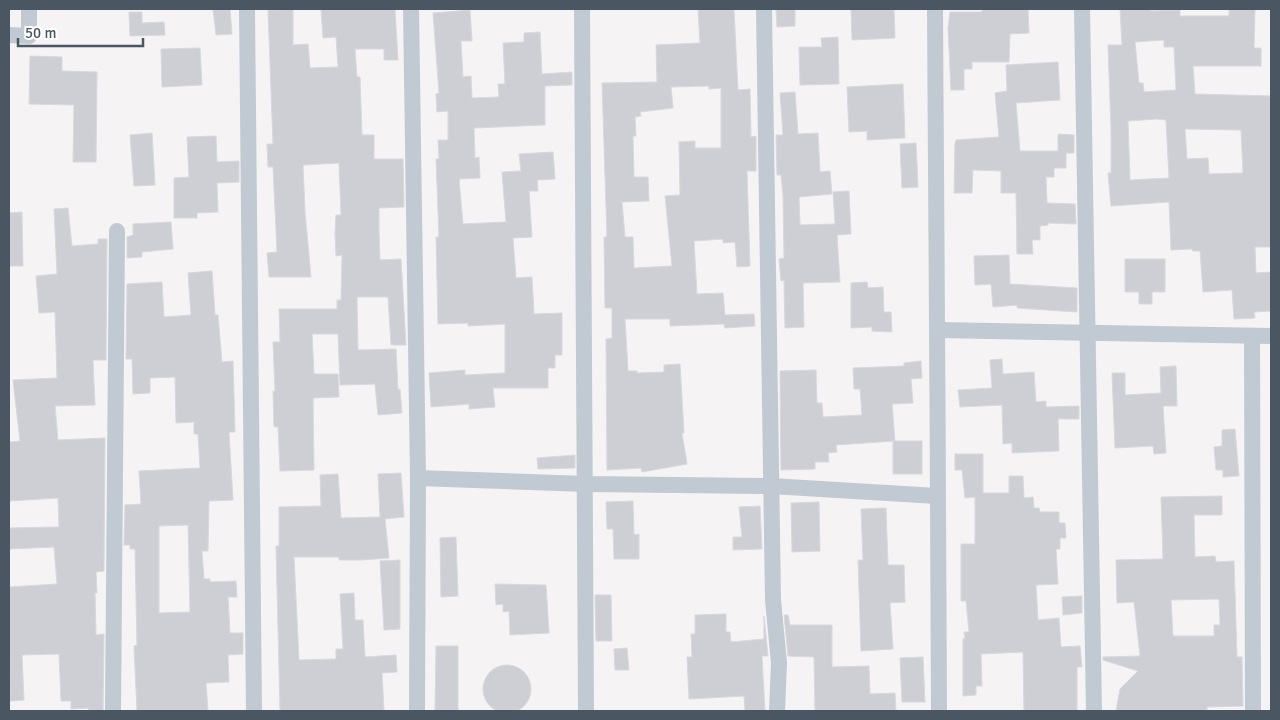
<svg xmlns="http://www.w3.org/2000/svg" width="1280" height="720" font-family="Signika,sans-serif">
  <rect width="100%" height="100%" fill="#f5f3f3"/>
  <g fill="#cdcfd5" stroke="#d7d9de" fill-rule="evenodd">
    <polygon points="213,9 230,9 232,34 216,35"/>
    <polygon points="293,9 293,45 308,44 310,68 338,67 336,37 323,38 321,9 395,9 398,60 384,60 384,49 355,49 357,77 360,77 362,135 374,135 374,159 403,159 404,207 379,208 379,232 380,260 401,259 406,345 391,345 388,297 357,297 358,350 396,349 398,390 400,389 402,413 378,415 375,384 340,385 338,334 312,334 314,374 338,374 339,397 313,398 314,470 280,471 278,427 274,427 273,391 275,391 273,342 280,342 279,309 337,309 337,300 341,300 342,255 336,256 335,234 336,215 341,215 339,163 303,165 305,212 311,277 269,277 267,253 277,252 273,167 268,167 267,144 273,144 268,10"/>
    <path d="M 698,9 L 734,9 L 738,90 L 750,89 L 751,137 L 756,136 L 756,171 L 747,171 L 750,266 L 737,267 L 735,242 L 723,243 L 723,239 L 694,241 L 697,294 L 723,293 L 725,315 L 754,314 L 755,326 L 725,328 L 724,324 L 670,326 L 670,319 L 625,319 L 628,371 L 637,371 L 637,373 L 664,372 L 664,365 L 680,364 L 684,433 L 682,433 L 687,464 L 642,472 L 641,468 L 607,470 L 606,339 L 612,338 L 612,308 L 605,308 L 604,237 L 607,237 L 602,83 L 657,82 L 656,45 L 700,43 ZM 709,86 L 709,89 L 721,88 L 721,148 L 695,148 L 695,141 L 679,142 L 680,195 L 665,196 L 672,266 L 634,268 L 633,237 L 625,237 L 622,202 L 649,201 L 648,177 L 634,177 L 633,136 L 636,136 L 635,117 L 641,116 L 640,112 L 673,108 L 671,87 Z"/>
    <polygon points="776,9 795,9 795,26 777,27"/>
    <polygon points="851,9 894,9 895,38 852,40"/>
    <polygon points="982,9 1028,9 1029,33 1010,34 1009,62 972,62 972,69 964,69 964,90 951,90 948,28 950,12 982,12"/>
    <path d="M 1120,9 L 1151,9 L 1151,11 L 1180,10 L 1180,16 L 1229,16 L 1229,9 L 1255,9 L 1254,48 L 1261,48 L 1261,66 L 1193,66 L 1195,94 L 1271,96 L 1271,247 L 1255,247 L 1256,273 L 1271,272 L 1271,311 L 1254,312 L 1255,318 L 1234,319 L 1232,290 L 1203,292 L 1200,251 L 1193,251 L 1192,249 L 1171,250 L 1169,202 L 1111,206 L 1108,173 L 1111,173 L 1111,129 L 1108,45 L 1122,45 ZM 1164,40 L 1164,47 L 1174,47 L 1176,90 L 1144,92 L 1143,83 L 1139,83 L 1135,42 ZM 1157,119 L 1166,120 L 1169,178 L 1130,180 L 1128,121 ZM 1185,129 L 1241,130 L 1243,173 L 1209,174 L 1208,158 L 1187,159 Z"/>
    <polygon points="470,10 472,41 461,41 463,77 471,76 472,98 499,97 498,84 505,84 503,43 524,42 524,33 540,32 542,74 572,72 572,85 545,86 545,125 474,128 475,158 479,157 480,178 459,179 463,224 506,222 502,172 521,171 519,154 553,152 555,179 537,180 538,191 529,191 532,237 513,238 516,278 532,277 534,314 562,313 562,355 555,355 555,368 548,368 548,388 493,388 495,407 469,409 469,404 431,407 429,373 465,370 465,375 505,373 505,324 468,326 468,323 438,324 436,237 439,237 436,159 439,159 438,140 448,140 448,111 437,112 436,94 439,93 433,13"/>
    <polygon points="129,12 142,12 142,23 164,22 165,35 130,36"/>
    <polygon points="838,37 839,84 800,85 799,47 822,47 821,38"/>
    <polygon points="200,48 202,85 162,87 161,49"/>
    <polygon points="30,56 62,57 62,71 97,72 96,162 73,162 74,105 29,104"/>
    <polygon points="1058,62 1060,100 1016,103 1020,151 1058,151 1058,134 1074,135 1074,153 1066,153 1066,168 1054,168 1054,177 1046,177 1047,203 1075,204 1076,224 1048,223 1048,225 1040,226 1040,240 1032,240 1033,254 1017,254 1016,193 1001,193 1001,171 973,170 972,193 954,193 955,144 956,140 999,137 995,93 1007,91 1006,65"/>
    <polygon points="903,84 905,138 867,140 867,131 849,132 847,87"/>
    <polygon points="795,92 798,134 818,133 820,172 830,171 832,194 799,197 800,225 835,224 833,192 849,191 851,234 837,235 840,282 803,283 804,327 785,328 784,280 781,281 779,259 784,258 783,195 781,175 777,175 776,135 783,135 780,93"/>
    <polygon points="152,133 155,185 134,186 130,135"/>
    <polygon points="216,136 217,162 239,161 239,182 217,183 218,212 197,213 197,218 174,218 174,178 189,177 187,137"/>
    <polygon points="916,143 918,187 902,188 900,144"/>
    <polygon points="68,208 72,246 98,244 98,239 107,239 106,360 93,360 95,405 55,406 58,440 105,438 104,571 96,572 97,593 95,593 96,635 104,634 103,711 89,711 88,708 71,709 71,701 61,701 59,654 22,655 24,700 10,701 9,587 57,584 54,547 9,549 9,528 59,527 58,498 9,501 9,442 20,441 13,380 57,378 55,312 39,313 36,276 57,274 54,209"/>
    <polygon points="22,212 23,266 9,266 9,213"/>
    <polygon points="171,222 173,249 142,252 142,257 127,258 127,237 133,235 133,224"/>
    <polygon points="1009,255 1010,284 1077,288 1077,312 1017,308 1017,305 993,307 991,284 975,285 974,256"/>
    <polygon points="1125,259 1165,259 1165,292 1152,292 1152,304 1139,304 1139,292 1125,292"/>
    <path d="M 212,271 L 215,315 L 218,315 L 222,362 L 233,361 L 235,432 L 229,432 L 233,500 L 209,501 L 208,551 L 202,551 L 204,579 L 210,579 L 210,582 L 236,581 L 237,597 L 228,597 L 230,633 L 243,633 L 243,654 L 228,655 L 229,682 L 206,683 L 208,711 L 137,711 L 134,646 L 137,645 L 135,549 L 130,549 L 130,545 L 124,545 L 125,505 L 141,504 L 139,471 L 200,468 L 198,434 L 194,434 L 194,422 L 176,423 L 175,377 L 150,378 L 150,393 L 133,394 L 132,359 L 126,359 L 127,284 L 162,282 L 164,317 L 191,315 L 188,273 ZM 188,525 L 190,612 L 159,613 L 159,526 Z"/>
    <polygon points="867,282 868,288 883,287 884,312 891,312 892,332 872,331 872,327 851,328 851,283"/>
    <polygon points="1002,359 1003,374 1034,372 1036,402 1046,401 1046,407 1079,406 1079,419 1058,419 1059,451 1012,453 1012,443 1003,444 1002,405 960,407 958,390 992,388 990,360"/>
    <polygon points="921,361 922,378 911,379 913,403 892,404 895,441 836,445 837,452 828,453 829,462 815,462 815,469 781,470 780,371 816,370 817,403 822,403 823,417 862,415 860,389 854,389 853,368 904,366 904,363"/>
    <polygon points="1176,366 1177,406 1163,406 1166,453 1154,454 1153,446 1115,448 1112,373 1125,373 1125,395 1161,393 1160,367"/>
    <polygon points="1235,429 1239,476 1223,477 1223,470 1216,470 1214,447 1222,446 1222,430"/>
    <rect x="893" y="441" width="29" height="33"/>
    <polygon points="955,454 983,454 983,493 1009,493 1009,476 1023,476 1024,498 1033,497 1034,508 1039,508 1040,512 1059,512 1059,523 1065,523 1066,538 1060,538 1060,549 1056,549 1058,584 1036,585 1038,620 1059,618 1061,647 1080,646 1082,667 1077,667 1077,711 1024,711 1023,652 981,654 982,686 976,686 976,695 963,696 963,639 965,638 964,632 969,632 966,601 961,601 961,544 975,544 975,497 965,498 962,470 955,470"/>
    <polygon points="575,455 575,468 538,469 537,458"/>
    <polygon points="401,473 404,517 385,519 389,558 360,560 339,560 339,557 294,557 299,660 336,659 336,649 343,649 340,594 354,593 355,620 363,620 365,657 396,655 397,672 382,673 384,711 280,711 276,546 279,546 279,507 321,506 320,475 338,474 341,518 380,517 378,474"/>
    <path d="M 1222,496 L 1222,515 L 1194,515 L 1195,557 L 1215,556 L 1216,562 L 1234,561 L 1237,657 L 1242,657 L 1243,706 L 1207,707 L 1207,711 L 1116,711 L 1120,689 L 1138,671 L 1103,660 L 1103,657 L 1140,656 L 1134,602 L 1117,603 L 1116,560 L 1163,559 L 1161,497 ZM 1219,599 L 1220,625 L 1214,625 L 1214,636 L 1173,636 L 1171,600 Z"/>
    <polygon points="633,501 634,535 639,534 639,559 614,559 613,529 607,529 606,502"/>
    <polygon points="819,502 820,551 792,552 791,503"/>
    <polygon points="760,506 762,549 733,550 733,537 742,537 739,507"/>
    <polygon points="886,508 888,565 904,565 905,602 890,603 893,649 861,651 858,560 863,560 861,509"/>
    <polygon points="456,537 458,596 441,597 440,538"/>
    <polygon points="400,560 400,629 384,630 380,561"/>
    <polygon points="495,584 546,585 549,633 510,635 509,611 503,612 503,604 496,605"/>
    <polygon points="595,595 611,595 612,641 596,641"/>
    <polygon points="1082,596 1082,613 1063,615 1062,597"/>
    <polygon points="726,614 726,632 730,632 731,642 764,639 764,616 768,656 762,656 765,711 745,711 744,696 689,699 687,657 692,657 691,634 695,634 695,615"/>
    <polygon points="784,615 788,615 790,625 832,625 832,667 869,666 870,694 895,693 896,711 815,711 814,657 788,656"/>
    <polygon points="436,646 458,646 458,711 435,711"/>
    <polygon points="627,648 629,670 615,670 614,649"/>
    <polygon points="923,657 925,702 902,702 900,658"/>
    <circle cx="507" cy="689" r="24"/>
  </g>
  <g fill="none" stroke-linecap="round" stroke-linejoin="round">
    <g stroke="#c1cad2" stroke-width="16">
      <polyline points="247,9 254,711"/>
      <polyline points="411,9 418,478 417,711"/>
      <polyline points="582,9 586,711"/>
      <polyline points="764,9 773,600 779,663 777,711"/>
      <path d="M 935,9 C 938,243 937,477 939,711"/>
      <polyline points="1082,9 1094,711"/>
      <polyline points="9,35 29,36 29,9"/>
      <polyline points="939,330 1271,336"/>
      <polyline points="1252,336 1253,711"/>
      <polyline points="418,478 586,484 771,486 937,496"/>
      <polyline points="113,711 117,231"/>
    </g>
  </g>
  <rect width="1280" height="720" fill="none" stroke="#4a5661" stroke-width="20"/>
  <path d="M18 38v8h125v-8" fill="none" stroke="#4a5661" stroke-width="2.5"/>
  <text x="25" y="38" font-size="15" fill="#4a5661" stroke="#ffffff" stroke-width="4" paint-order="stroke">50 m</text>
</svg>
